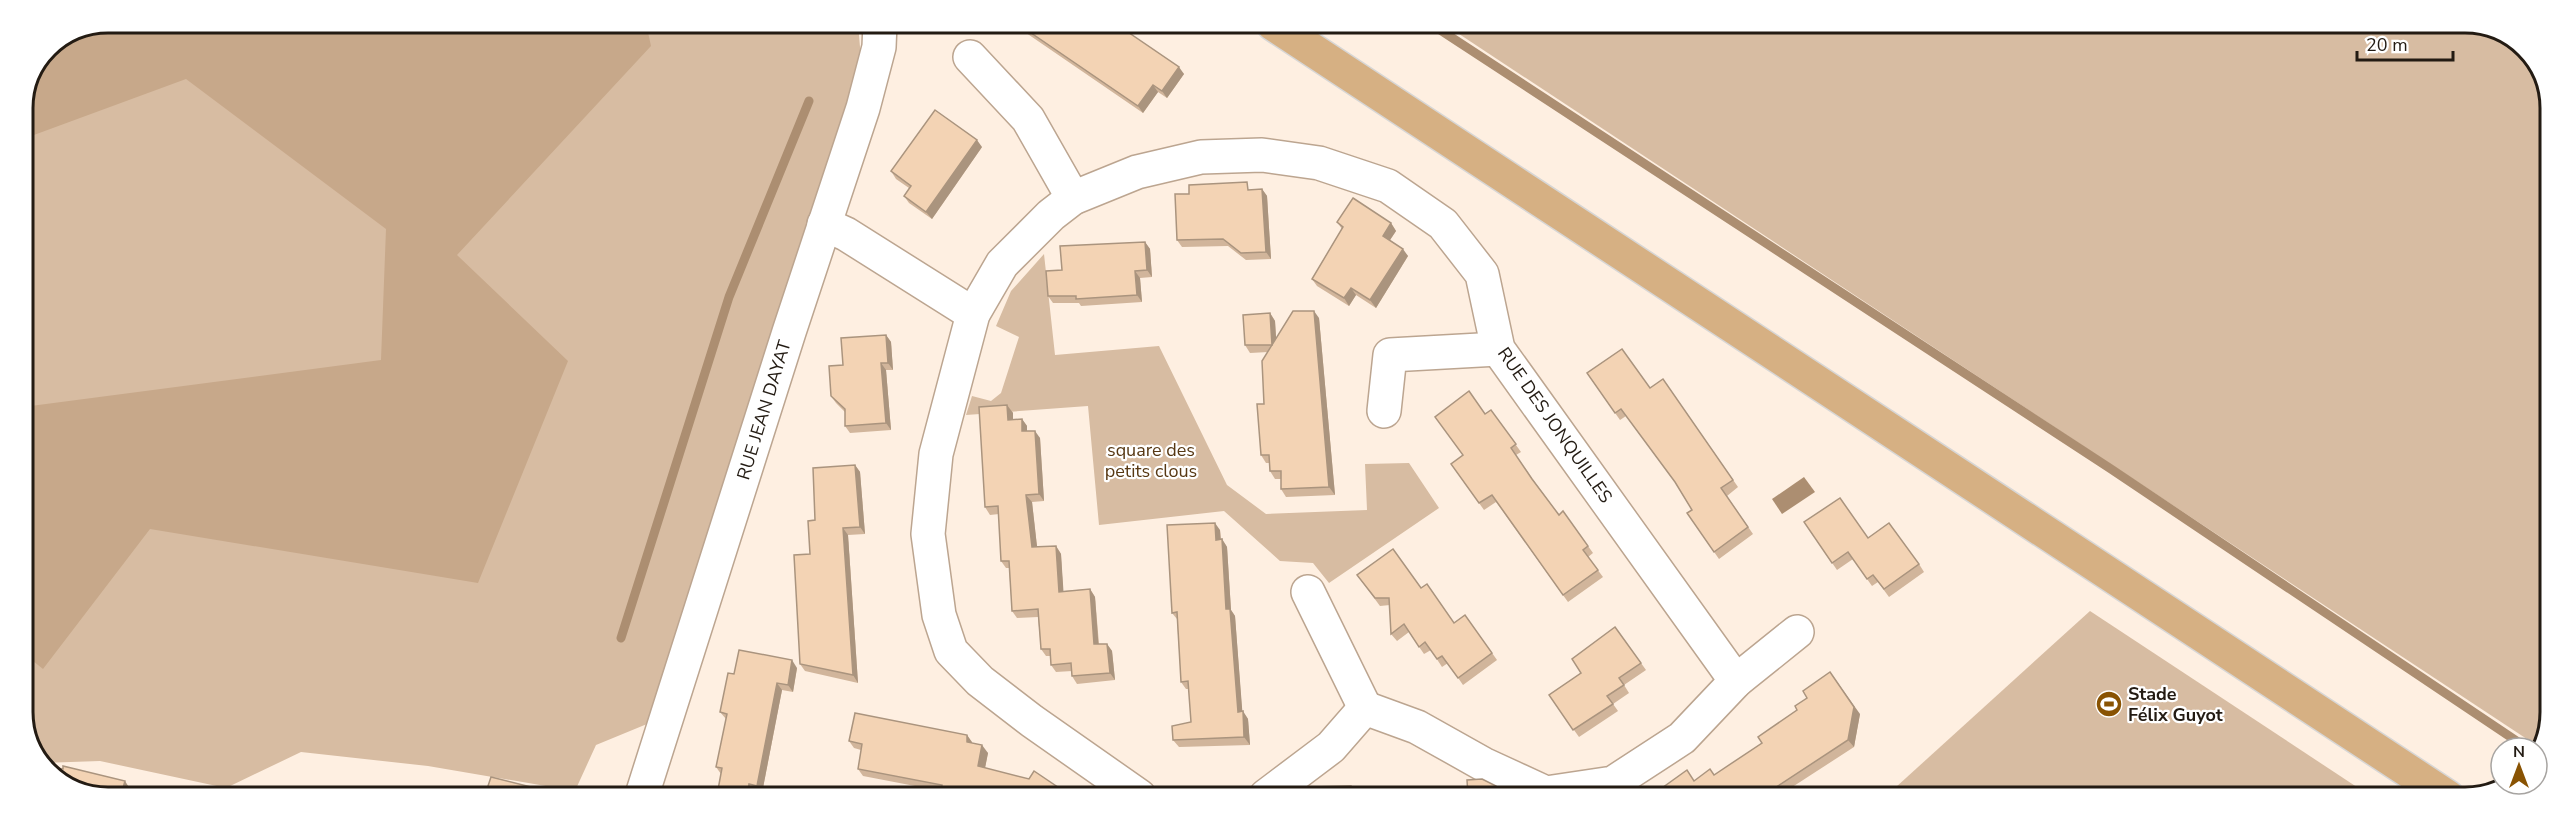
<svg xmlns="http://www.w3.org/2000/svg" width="2573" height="820" font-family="'Nunito Sans',sans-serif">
  <rect width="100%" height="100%" fill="#feefe1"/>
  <g fill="#d7bca2">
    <polygon points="108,23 858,23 861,59 647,724 596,745 575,791 428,766 301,752 226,788 100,761 41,763 23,718 23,108 48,47"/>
    <polygon points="1444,24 2487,26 2533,56 2550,102 2547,734 2539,747"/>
    <polygon points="1044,254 1055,355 1159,346 1227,485 1266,514 1367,510 1365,464 1409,463 1439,508 1329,583 1313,563 1280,561 1224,511 1099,525 1088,406 966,415 972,396 991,401 1001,393 1019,337 996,326 1011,291"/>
    <polygon points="2090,611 2372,797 1885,797"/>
  </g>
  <polygon fill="#c7a88a" points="108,23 646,23 651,46 457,255 568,361 478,583 150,529 43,669 23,653 23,407 381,360 386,229 186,79 23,139 23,108 48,47"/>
  <polygon fill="#ac8e71" points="1804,477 1815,492 1782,514 1772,499"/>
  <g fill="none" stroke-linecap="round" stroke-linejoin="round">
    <g stroke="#ac8e71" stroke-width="9">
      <polyline points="1431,24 2111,469 2527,748"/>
      <polyline points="621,638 729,297 809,101"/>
    </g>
    <defs>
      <g id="minor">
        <polyline points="970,57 1028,119 1073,198"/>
        <polyline points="824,224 846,234 973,314"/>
        <polyline points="1384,411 1390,355 1498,349"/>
        <polyline points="1308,592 1365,708"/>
        <polyline points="1365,708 1417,727 1483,764 1546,793 1613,783 1682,738 1736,681 1797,632"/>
        <polyline points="642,795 789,332 863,108 879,47 880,23"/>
        <polyline points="1139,796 1032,721 980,681 951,651 939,615 928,534 936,454 973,314 1002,264 1051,215 1073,198 1137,172 1201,157 1262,155 1319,163 1388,186 1443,224 1482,274 1498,349 1736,681"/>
        <polyline points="1266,796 1331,747 1365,708"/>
      </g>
      <polyline id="major" points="1273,24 2448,797"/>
    </defs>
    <use href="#minor" stroke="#bca590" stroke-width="36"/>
    <use href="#major" stroke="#d7d6d5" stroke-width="36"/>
    <use href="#minor" stroke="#fff" stroke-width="33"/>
    <use href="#major" stroke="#d6b083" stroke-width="33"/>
  </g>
  <g fill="#d1b59b">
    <polygon points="1013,24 1116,24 1184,74 1167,98 1158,92 1143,113"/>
    <polygon points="982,147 932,219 909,203 904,196 909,188 896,179 891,171"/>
    <polygon points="1262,189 1267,196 1271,259 1246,260 1228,246 1182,247 1177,240 1252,190"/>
    <polygon points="1337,222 1391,223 1396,231 1390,240 1408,256 1376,308 1356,295 1349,306 1317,286 1312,279 1342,229"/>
    <polygon points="1145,242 1150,249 1152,277 1140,278 1142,302 1081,306 1079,303 1053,303 1048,296 1062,270"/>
    <polygon points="1270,313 1275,321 1276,338 1319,318 1335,495 1286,497 1281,489 1281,479 1275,479 1270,471 1269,463 1266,463 1261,455 1268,352 1250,353 1245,345"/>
    <polygon points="886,335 891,342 893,370 886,370 891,430 850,433 845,426 845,412 836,403 831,396 843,365"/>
    <polygon points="1587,373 1650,388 1663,379 1738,487 1727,496 1753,534 1719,559 1687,513 1692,510 1677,485 1626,416 1620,420"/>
    <polygon points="1007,405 1013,413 1013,419 1022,419 1027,426 1027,431 1040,438 1044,501 1032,502 1037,547 1056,546 1061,554 1063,591 1090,589 1095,597 1099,644 1107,644 1112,651 1115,680 1077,684 1072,676 1072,671 1056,672 1051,665 1050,656 1046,656 1041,649 1038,617 1017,618 1012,611 1009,568 1006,568 1001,561 999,514 990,515 985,507"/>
    <polygon points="1485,414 1503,427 1521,452 1516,455 1534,481 1559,515 1563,511 1593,553 1588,557 1603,577 1568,602 1496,502 1484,510 1451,464 1463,455"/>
    <polygon points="855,465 860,472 865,534 848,535 858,683 805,671 800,664 810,554"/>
    <polygon points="1804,522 1868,538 1919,564 1924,572 1889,597 1878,582 1872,586 1853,559 1837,570"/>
    <polygon points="1220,530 1221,539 1222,539 1227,547 1231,610 1235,616 1242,711 1248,719 1250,745 1179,747 1173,740 1191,722 1189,689 1186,689 1181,682 1177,619 1172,613"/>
    <polygon points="1357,575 1421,588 1454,623 1465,615 1497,660 1463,685 1448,663 1442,667 1431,650 1424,654 1409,632 1397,641 1391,634 1390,605 1380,606"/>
    <polygon points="1615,627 1646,670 1624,685 1629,693 1613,704 1618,711 1579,737 1549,695 1581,673"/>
    <polygon points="797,668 793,692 782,690 762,793 754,791 753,795 717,795 721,774 716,767 726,719 720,712 734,674"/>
    <polygon points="1860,714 1854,747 1777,797 1661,796 1694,781 1714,775"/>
    <polygon points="967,735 972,743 988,753 985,768 1071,796 940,796 941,791 863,776 858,769 861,750 854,748 849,741"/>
  </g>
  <g fill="#aa947e">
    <polygon points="1179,67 1184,74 1167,98 1162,91"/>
    <polygon points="1153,85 1158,92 1143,113 1138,106"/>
    <polygon points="977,140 982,147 932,219 926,212"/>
    <polygon points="1262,189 1267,196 1271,259 1266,252"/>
    <polygon points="1391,223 1396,231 1388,243 1383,236"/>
    <polygon points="1145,242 1150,249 1152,277 1147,270"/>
    <polygon points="1403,249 1408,256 1376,308 1370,300"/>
    <polygon points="1135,271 1140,278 1142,302 1137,295"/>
    <polygon points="1351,288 1356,295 1349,306 1344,298"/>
    <polygon points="1314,311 1319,318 1335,495 1329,487"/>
    <polygon points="1270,313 1275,321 1277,352 1272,345"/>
    <polygon points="886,335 891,342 893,370 888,363"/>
    <polygon points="881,363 886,370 891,430 886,423"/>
    <polygon points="1007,405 1013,413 1013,427 1008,420"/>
    <polygon points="1022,419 1027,426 1027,438 1022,431"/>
    <polygon points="1035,431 1040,438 1044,501 1039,494"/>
    <polygon points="855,465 860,472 865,534 860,527"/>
    <polygon points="1026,495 1032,502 1038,555 1032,547"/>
    <polygon points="1215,523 1220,530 1221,547 1216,540"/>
    <polygon points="843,528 848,535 858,683 853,675"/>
    <polygon points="1222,539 1227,547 1231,610 1235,616 1243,720 1238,712 1226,609"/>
    <polygon points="1056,546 1061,554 1064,599 1059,592"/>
    <polygon points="1090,589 1095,597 1099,652 1094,644"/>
    <polygon points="1107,644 1112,651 1115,680 1110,673"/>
    <polygon points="792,660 797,668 793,692 788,685"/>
    <polygon points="1830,672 1860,714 1854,747 1848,740"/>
    <polygon points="777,683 782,690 762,793 757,786"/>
    <polygon points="1243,711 1248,719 1250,745 1244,737"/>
    <polygon points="967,735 972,742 972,749 967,742"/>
    <polygon points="982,745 988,753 984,773 978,766"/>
    <polygon points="125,781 130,789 128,795 121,795"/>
    <polygon points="749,784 754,791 753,795 747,795"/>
    <polygon points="1351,786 1356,793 1356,796 1352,796"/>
    <polygon points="1496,786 1502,793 1502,796 1497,796"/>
    <polygon points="531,787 536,794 535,795 528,795"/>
  </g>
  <g fill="#f3d3b4" stroke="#aa947e" stroke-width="1.5">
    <polygon points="1018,24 1116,24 1179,67 1162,91 1153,85 1138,106"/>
    <polygon points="935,110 977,140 926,212 904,196 911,186 891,171"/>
    <polygon points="1247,182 1248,190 1262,189 1266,252 1241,253 1223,239 1177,240 1175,194 1189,194 1189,185"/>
    <polygon points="1353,198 1391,223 1383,236 1403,249 1370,300 1351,288 1344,298 1312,279 1343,227 1337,222"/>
    <polygon points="1145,242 1147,270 1135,271 1137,295 1076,299 1076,296 1048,296 1046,271 1062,270 1060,246"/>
    <polygon points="1293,311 1314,311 1329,487 1281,489 1281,471 1270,471 1269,455 1261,455 1257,404 1264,404 1262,361"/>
    <polygon points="1270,313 1272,345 1245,345 1243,315"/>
    <polygon points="886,335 888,363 881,363 886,423 845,426 845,409 831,396 829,366 843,365 841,338"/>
    <polygon points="1622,349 1650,388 1663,379 1733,480 1721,488 1748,527 1714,552 1687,513 1692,510 1675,482 1621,409 1615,413 1587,373"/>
    <polygon points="1469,391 1485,414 1491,410 1516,444 1511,448 1532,479 1559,515 1563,511 1588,546 1583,550 1598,570 1563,595 1492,495 1479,503 1451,464 1463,455 1435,417"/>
    <polygon points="1007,405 1008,420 1022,419 1022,431 1035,431 1039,494 1026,495 1032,547 1056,546 1059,592 1090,589 1094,644 1107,644 1110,673 1072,676 1071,663 1051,665 1050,649 1041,649 1038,609 1012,611 1009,561 1001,561 998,506 985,507 979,407"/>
    <polygon points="855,465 860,527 843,528 853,675 800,664 794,555 810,554 808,521 815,520 813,468"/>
    <polygon points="1840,498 1868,538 1889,523 1919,564 1884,589 1873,575 1867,579 1848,552 1832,563 1804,522"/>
    <polygon points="1215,523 1216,540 1222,539 1226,609 1230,609 1238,712 1243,711 1244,737 1173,740 1172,726 1191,722 1188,681 1181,682 1177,612 1172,613 1167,525"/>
    <polygon points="1393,549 1421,588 1427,584 1454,623 1465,615 1492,653 1458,678 1442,656 1437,659 1425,642 1419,647 1404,624 1391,634 1389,598 1375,598 1357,575"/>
    <polygon points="1615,627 1641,663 1619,678 1624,685 1607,696 1613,704 1573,730 1549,695 1581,673 1572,659"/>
    <polygon points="739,650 792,660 788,685 777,683 757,786 749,784 747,795 717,795 722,768 716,767 727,714 720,712 728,673 734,674"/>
    <polygon points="1830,672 1854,707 1848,740 1761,797 1661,796 1665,794 1662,788 1687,770 1694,781 1710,769 1714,775 1762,743 1758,737 1797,710 1795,706 1807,698 1803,691"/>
    <polygon points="855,713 967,735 967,742 982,745 978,766 1029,779 1034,771 1071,796 999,796 984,793 979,796 940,796 942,785 858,769 862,744 849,741"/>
    <polygon points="43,766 63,769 63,766 125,781 121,795 86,794 44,768"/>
    <polygon points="491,777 531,787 528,795 485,795"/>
    <polygon points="1482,779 1496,786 1497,796 1468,796 1467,780"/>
    <polygon points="1351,786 1352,796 1312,796 1312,787"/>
    <polygon points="292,790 303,795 290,795"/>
  </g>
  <defs>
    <symbol id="stadium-disc" viewBox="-11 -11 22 22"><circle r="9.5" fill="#895303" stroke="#fff"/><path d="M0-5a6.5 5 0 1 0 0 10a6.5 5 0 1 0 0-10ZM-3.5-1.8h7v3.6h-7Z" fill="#fff"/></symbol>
  </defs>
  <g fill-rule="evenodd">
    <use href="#stadium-disc" x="2094" y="689" width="30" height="30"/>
  </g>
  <g text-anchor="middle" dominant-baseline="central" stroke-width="4.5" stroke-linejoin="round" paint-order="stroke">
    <g font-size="18" fill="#231b13" stroke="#fff">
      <text transform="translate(764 410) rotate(-73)">RUE JEAN DAYAT</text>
      <text transform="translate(1555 425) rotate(55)">RUE DES JONQUILLES</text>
    </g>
    <g font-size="18" fill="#573813" stroke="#fff">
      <text x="1151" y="450">square des<tspan x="1151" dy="21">petits clous</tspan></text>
    </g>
    <g font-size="18" font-weight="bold" fill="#231b13" stroke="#fff" text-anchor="start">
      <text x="2128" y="694">Stade<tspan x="2128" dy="21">Félix Guyot</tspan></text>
    </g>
  </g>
  <path d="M0 0H2573V820H0ZM108 33H2465A75 75 0 0 1 2540 108V712A75 75 0 0 1 2465 787H108A75 75 0 0 1 33 712V108A75 75 0 0 1 108 33Z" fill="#fff" fill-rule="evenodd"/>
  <path fill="none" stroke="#231b13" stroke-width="3" d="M108 33H2465A75 75 0 0 1 2540 108V712A75 75 0 0 1 2465 787H108A75 75 0 0 1 33 712V108A75 75 0 0 1 108 33Z"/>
  <g transform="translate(2519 766)"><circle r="28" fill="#ffffff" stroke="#a7a4a1" stroke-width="1.5"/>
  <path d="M0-4.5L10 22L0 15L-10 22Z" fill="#895303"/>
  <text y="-9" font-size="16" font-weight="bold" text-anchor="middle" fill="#231b13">N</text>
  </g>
  <path d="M2357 51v9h96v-9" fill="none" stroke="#231b13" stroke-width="3"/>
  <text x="2366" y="51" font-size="18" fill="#231b13" stroke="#ffffff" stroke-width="4.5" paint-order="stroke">20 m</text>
</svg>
